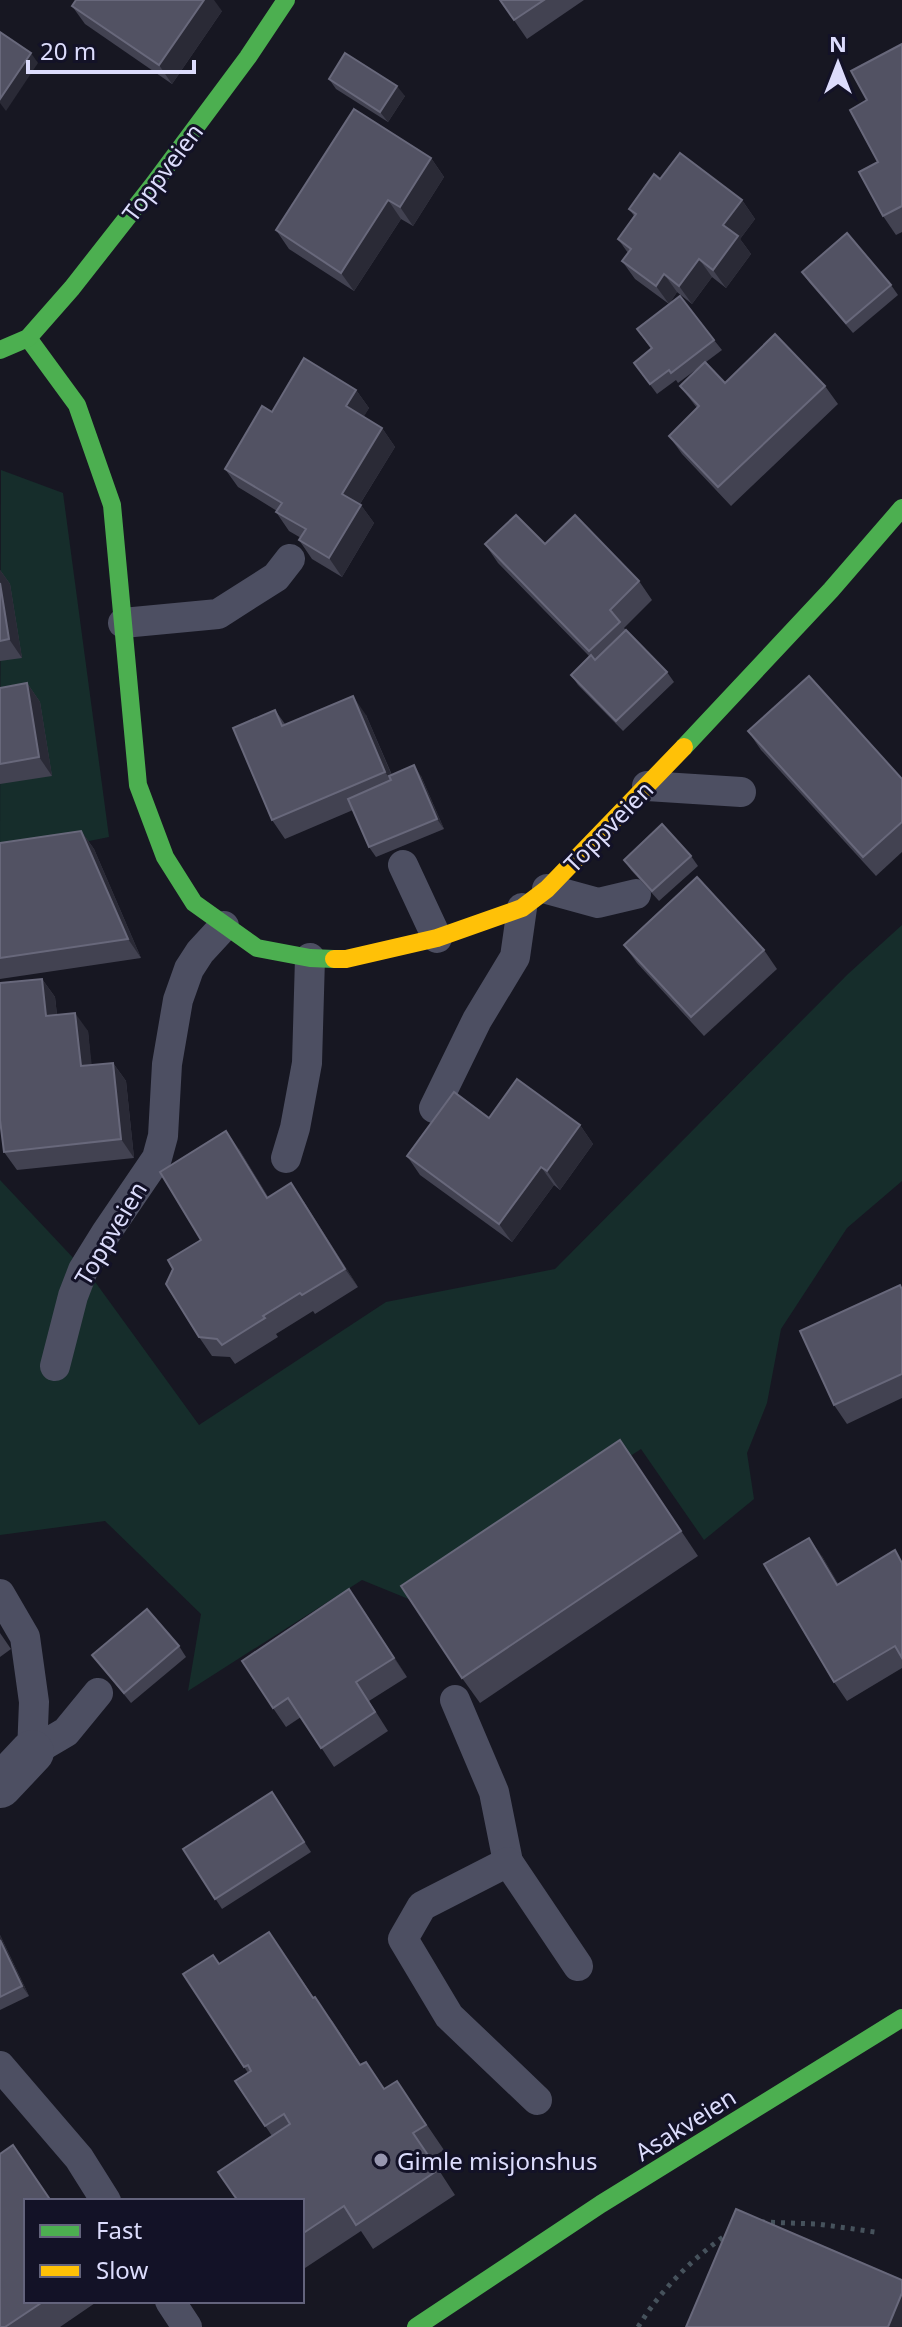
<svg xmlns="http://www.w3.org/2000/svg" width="902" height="2327" font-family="'Noto Sans',sans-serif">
  <rect width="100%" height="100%" fill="#171722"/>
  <g fill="#162d2b">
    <polygon points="1,470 63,493 109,837 0,859"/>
    <polygon points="902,925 902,1181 847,1228 781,1329 767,1403 747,1453 754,1499 704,1540 641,1449 411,1600 362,1580 188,1691 201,1614 105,1521 0,1535 0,1180 93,1279 199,1425 386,1302 555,1269 848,974"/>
  </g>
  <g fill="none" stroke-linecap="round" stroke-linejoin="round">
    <g stroke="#46525c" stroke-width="5" stroke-dasharray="4 6" stroke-linecap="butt">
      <polyline points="761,2222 818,2224 875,2232"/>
      <path d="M 638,2327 C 662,2288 693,2258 730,2232"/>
    </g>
    <g stroke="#4d4f62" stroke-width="30">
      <polyline points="123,623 218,614 276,577 290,559"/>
      <polyline points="647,786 741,792"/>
      <polyline points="403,865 437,938"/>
      <polyline points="547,889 598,903 636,894"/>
      <polyline points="434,1108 477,1020 515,957 522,908"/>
      <polyline points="286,1158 295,1128 307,1063 310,958"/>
      <polyline points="55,1366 73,1296 83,1270 106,1233 157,1158 163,1136 167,1064 178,1000 189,969 200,952 224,926"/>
      <polyline points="0,1594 25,1637 34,1702 32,1752 66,1732 98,1693"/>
      <polyline points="455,1700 494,1792 508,1862"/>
      <polyline points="0,2066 79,2158 106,2201"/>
      <polyline points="537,2100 449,2016 403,1939 422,1906 508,1862 578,1966"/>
      <polyline points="170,2301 187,2327"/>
    </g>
    <polyline stroke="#4d4f62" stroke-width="44" points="0,1786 32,1752"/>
    <g stroke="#4caf50" stroke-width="18">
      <polyline points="28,338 77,405 112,505 138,785 165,857 194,903 257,948 310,958 334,959"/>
      <polyline points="0,350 28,338 72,288 152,186 248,57 286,0"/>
      <polyline points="684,747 831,590 902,508"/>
      <polyline points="416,2327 601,2204 902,2018"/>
    </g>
    <polyline stroke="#ffc107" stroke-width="18" points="334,959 346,959 437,938 522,908 547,889 684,747"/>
  </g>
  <g fill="#424251">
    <polygon points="500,0 584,0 527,39"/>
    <polygon points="72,6 222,11 172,84 85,24"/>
    <polygon points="902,44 902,232 896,235 883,216 878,162 867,100"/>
    <polygon points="329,79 405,96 388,122 336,89"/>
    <polygon points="431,158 444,177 413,226 401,219 354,291 289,249 276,230"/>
    <polygon points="660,179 742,200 755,219 740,239 751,254 726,288 712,277 692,304 677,292 669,304 635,279 622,261 628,253 618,239 634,216 629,209"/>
    <polygon points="802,272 891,285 898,295 853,333 809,282"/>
    <polygon points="637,329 714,340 722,350 706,362 725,383 825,386 838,404 731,506 682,454 669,436 697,408 680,386 701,366 678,383 676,380 657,394 634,363 651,349"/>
    <polygon points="356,390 369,408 363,417 382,428 395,447 360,504 374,523 342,577 312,559 299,540 301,538 289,531 276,512 277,511 238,487 225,469 272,412"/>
    <polygon points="485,544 545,544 639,581 652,600 624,628 667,672 674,682 623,731 578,685 571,675 589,656 498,563"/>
    <polygon points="0,570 10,584 22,658 0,661"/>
    <polygon points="27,683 40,702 52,776 0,784 0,688"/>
    <polygon points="275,710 285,724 366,715 392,775 421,776 444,829 376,857 369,847 353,810 285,839 272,820"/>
    <polygon points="748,731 902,779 902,852 876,876 761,750"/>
    <polygon points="81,831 94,849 141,958 0,979 0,843"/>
    <polygon points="691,856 698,866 659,901 631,870 624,860"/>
    <polygon points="624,945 764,950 777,969 704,1036 637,963"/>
    <polygon points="42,979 55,997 57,1015 88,1031 91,1065 113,1063 126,1081 134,1158 17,1170 4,1152"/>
    <polygon points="489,1118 580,1125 593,1144 560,1190 554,1185 512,1242 420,1175 407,1156"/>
    <polygon points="239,1149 268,1197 304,1202 358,1287 315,1314 313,1311 276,1334 278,1337 235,1364 230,1357 212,1356 199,1337 201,1240"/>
    <polygon points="900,1285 902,1288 902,1398 847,1424 834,1405"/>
    <polygon points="620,1440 698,1556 480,1703 462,1678"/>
    <polygon points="822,1556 838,1584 902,1561 902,1668 847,1701 834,1682"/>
    <polygon points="362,1608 407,1677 369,1701 388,1731 334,1767 301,1717 286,1727 273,1708"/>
    <polygon points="0,1633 11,1649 0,1657"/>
    <polygon points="179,1646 186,1657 131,1703 92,1655"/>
    <polygon points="272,1792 311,1852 222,1909 183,1849"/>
    <polygon points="269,1932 314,1998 333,2022 361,2065 385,2089 397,2081 444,2150 431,2158 455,2195 373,2249 361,2231 302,2270 302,2201 272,2136 235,2081 248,2073 183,1974 219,1964"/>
    <polygon points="0,1935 29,1996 0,2010"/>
    <polygon points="26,2301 98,2301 60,2327 0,2327"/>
  </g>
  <g fill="#2a2a36">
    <polygon points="204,0 214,0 222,11 172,84 159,65"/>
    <polygon points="31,53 38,63 6,111 0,103 0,99"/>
    <polygon points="397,86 405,96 388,122 380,112"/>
    <polygon points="431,158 444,177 413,226 400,207"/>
    <polygon points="388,200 401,219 354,291 341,273"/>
    <polygon points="742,200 755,219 740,239 751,254 726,288 713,270 723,225"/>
    <polygon points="699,259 712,277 692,304 679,286"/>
    <polygon points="664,274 677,292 669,304 656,286"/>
    <polygon points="356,390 369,408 359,425 346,406"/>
    <polygon points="382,428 395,447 355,512 342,494"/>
    <polygon points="361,505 374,523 342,577 329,558"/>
    <polygon points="0,570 10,584 22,658 9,639 0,583"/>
    <polygon points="27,683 40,702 52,776 39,757"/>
    <polygon points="353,696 366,715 398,790 385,772"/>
    <polygon points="414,765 421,776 444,829 437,819"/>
    <polygon points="81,831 94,849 141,958 128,939"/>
    <polygon points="42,979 55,997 59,1034 46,1016"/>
    <polygon points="75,1013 88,1031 94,1085 81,1066"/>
    <polygon points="113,1063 126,1081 134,1158 121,1139"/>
    <polygon points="580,1125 593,1144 560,1190 547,1171"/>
    <polygon points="226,1131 239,1149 280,1216 267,1198"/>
    <polygon points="541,1167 554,1185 512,1242 499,1224"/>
    <polygon points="291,1183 304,1202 358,1287 345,1269"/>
    <polygon points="809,1538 822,1556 850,1603 837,1585"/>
    <polygon points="349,1589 362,1608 407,1677 394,1658"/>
    <polygon points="0,1935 29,1996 22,1986 0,1940"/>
    <polygon points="902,2293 902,2327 888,2327"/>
  </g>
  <g fill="#525263" stroke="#68687b" stroke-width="2">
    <polygon points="76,0 204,0 159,65 72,6"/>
    <polygon points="500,0 544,0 514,20"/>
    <polygon points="0,32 31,53 0,99"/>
    <polygon points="902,44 902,206 883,216 859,172 878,162 850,110 867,100 851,71"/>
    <polygon points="345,53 397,86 380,112 329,79"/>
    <polygon points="354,109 431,158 400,207 388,200 341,273 276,230"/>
    <polygon points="680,153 742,200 723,225 738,236 713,270 699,259 679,286 664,274 656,286 622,261 631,249 618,239 636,214 629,209 654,174 660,179"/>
    <polygon points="847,233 891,285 846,323 802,272"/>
    <polygon points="680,296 714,340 671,373 669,370 650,384 634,363 652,348 637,329"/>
    <polygon points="775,334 825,386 718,487 669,436 699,406 680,386 705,362 725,383"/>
    <polygon points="304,358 356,390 346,406 382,428 342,494 361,505 329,558 299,540 306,529 276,512 282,503 225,469 262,406 272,412"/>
    <polygon points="516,515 545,544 575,515 639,581 610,610 620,622 589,651 485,544"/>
    <polygon points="0,583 9,639 0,641"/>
    <polygon points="626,630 667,672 616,721 571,675 591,655 595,660"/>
    <polygon points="809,676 902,779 902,822 863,857 748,731"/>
    <polygon points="27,683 39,757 0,764 0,688"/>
    <polygon points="353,696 385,772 272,820 233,728 275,710 282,726"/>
    <polygon points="414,765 437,819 369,847 348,799 391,780 389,776"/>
    <polygon points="662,824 691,856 652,891 624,860"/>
    <polygon points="81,831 128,939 0,958 0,843"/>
    <polygon points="697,877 764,950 691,1017 624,945"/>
    <polygon points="42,979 46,1016 75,1013 81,1066 113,1063 121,1139 4,1152 0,1120 0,983"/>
    <polygon points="517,1079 580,1125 547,1171 541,1167 499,1224 407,1156 454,1092 489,1118"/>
    <polygon points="226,1131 267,1198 291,1183 345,1269 302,1295 300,1293 263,1316 265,1318 222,1345 217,1339 199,1337 166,1284 173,1269 168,1260 201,1240 160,1172"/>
    <polygon points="900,1285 902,1290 902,1374 834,1405 800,1331"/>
    <polygon points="620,1440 681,1531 462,1678 401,1586"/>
    <polygon points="809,1538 837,1585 895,1550 902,1563 902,1658 895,1646 834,1682 764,1564"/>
    <polygon points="349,1589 394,1658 356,1682 375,1712 321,1748 288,1698 273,1708 242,1661"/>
    <polygon points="147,1609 179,1646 124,1693 92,1655"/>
    <polygon points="272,1792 304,1842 215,1899 183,1849"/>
    <polygon points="269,1932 313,1998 315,1997 360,2065 366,2062 384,2089 397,2081 426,2125 413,2133 438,2170 356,2225 344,2206 302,2234 302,2201 238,2201 218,2172 290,2124 284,2114 265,2126 235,2081 251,2071 248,2065 244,2067 183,1974 213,1955 219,1964"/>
    <polygon points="0,1940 22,1986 0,1997"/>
    <polygon points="13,2145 51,2201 26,2201 26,2301 44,2301 5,2327 0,2327 0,2154"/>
    <polygon points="736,2209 902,2280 902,2293 888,2327 686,2327"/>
  </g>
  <circle fill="#9797b0" stroke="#131227" stroke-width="3" cx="381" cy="2160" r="8"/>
  <g text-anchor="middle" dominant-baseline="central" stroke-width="6" stroke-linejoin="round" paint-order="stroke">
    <g font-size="24" fill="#dcdcfc" stroke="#131227">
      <text transform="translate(162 172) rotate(-53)">Toppveien</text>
      <text transform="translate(608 826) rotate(-46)">Toppveien</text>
      <text transform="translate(110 1233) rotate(-59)">Toppveien</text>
      <text transform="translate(685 2124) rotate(-32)">Asakveien</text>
    </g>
    <g font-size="24" fill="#dcdcfc" stroke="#131227" text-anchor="start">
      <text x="397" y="2160">Gimle misjonshus</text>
    </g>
  </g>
  <rect x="24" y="2199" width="280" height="104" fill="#131227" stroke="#63637c" stroke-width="2"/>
  <rect x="40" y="2225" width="40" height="12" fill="#4caf50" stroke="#63637c" stroke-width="2"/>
  <text x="96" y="2239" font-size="24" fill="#dcdcfc">Fast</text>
  <rect x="40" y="2265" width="40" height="12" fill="#ffc107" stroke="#63637c" stroke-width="2"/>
  <text x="96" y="2279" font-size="24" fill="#dcdcfc">Slow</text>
  <g transform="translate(838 64)" stroke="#131227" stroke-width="6" paint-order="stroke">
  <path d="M0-6L14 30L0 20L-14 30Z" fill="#dcdcfc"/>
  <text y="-12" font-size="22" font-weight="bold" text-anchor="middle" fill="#dcdcfc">N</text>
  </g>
  <path d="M28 60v12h166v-12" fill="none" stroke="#dcdcfc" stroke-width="4"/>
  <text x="40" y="60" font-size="24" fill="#dcdcfc" stroke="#131227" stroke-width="6" paint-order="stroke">20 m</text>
</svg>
